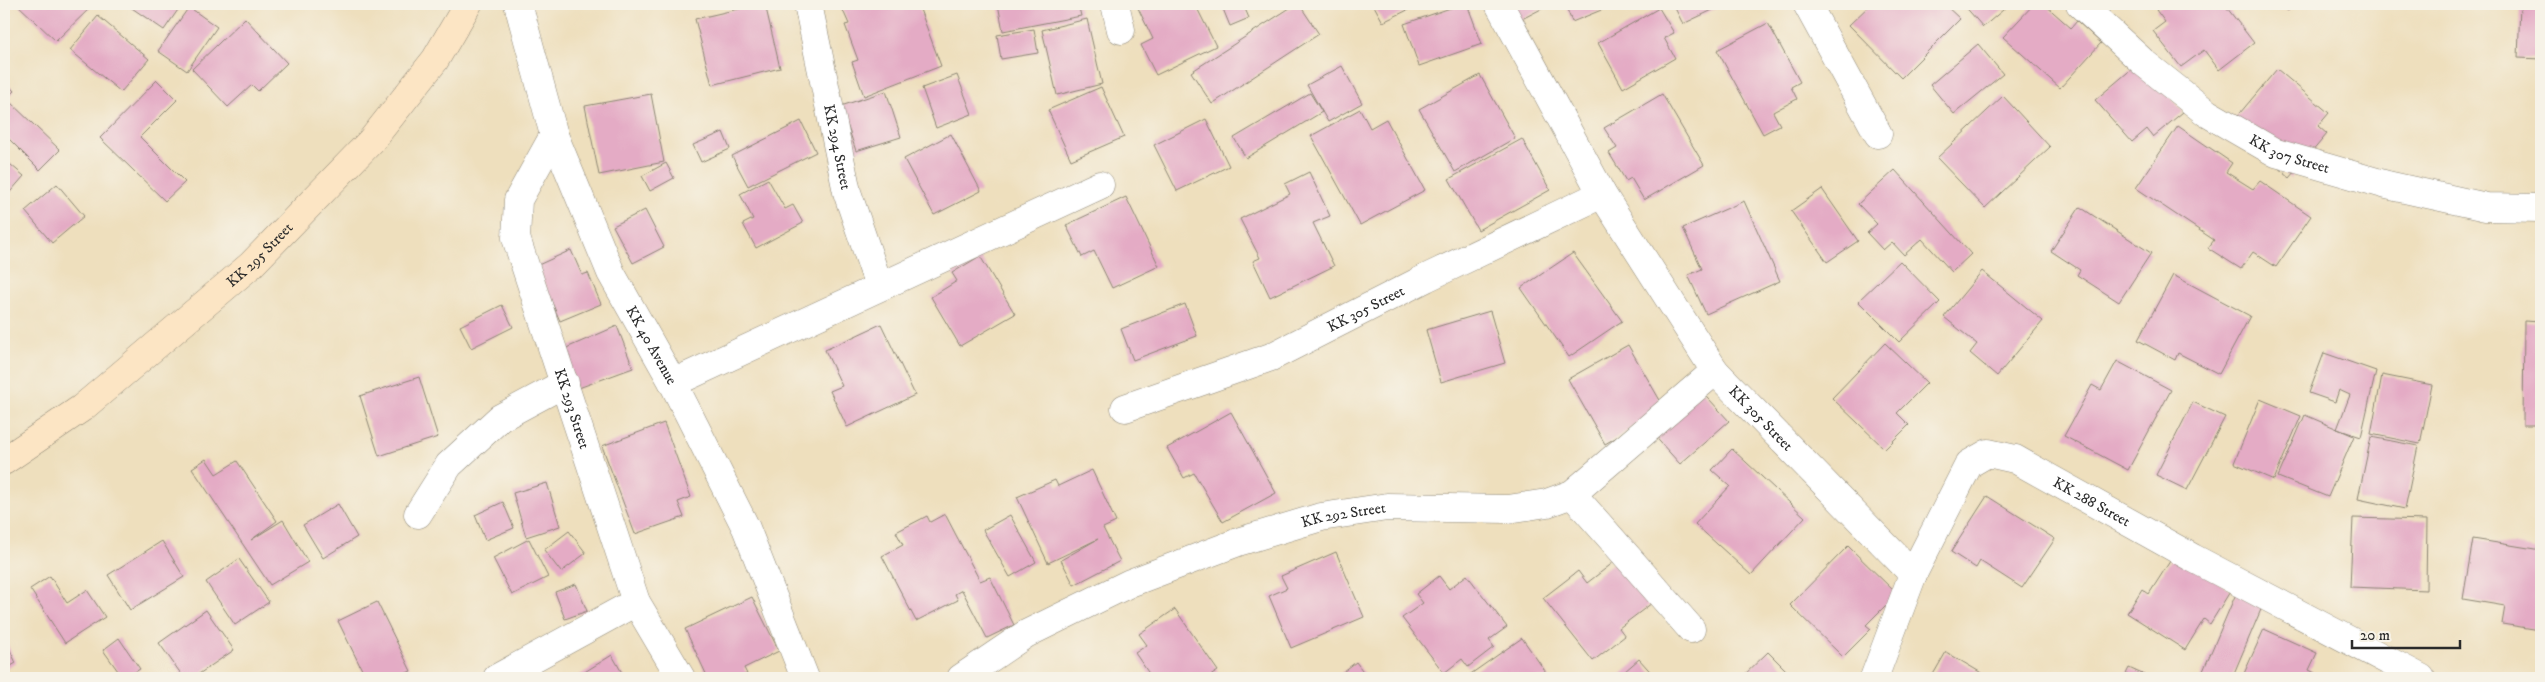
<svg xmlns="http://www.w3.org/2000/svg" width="2545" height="682" font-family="'IM FELL DW Pica',serif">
  <rect width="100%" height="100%" fill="#f7f3e8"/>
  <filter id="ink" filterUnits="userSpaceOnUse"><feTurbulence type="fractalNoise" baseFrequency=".02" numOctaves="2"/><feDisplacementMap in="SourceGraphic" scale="10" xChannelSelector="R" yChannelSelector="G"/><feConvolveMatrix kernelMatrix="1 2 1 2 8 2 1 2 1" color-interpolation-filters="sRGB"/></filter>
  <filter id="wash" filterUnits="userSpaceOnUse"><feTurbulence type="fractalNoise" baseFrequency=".0096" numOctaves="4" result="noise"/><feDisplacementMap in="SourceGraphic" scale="20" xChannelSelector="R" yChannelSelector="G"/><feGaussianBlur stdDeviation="1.12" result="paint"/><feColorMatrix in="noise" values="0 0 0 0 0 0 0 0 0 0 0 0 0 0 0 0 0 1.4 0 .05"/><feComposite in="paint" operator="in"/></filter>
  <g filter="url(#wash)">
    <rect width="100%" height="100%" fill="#eedfbd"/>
    <g id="blocks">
      <g fill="#e4abc5">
        <polygon points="17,4 94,4 56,41"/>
        <polygon points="126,4 182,4 164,30"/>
        <polygon points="760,4 765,4 780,68 712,85 695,19"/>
        <polygon points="847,4 918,4 941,66 864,96 852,62 858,60 845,25 849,24 841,6"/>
        <polygon points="998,4 1078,4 1081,16 1003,31"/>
        <polygon points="1147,4 1195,4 1216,46 1156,75 1141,45 1153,39 1138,8"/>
        <polygon points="1221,4 1243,4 1249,18 1230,26"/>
        <polygon points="1296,4 1299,4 1319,34 1212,104 1191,72"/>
        <polygon points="1373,4 1420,4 1383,22"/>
        <polygon points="1462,4 1467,4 1482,44 1419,66 1404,24"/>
        <polygon points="1512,4 1545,4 1547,6 1520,20"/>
        <polygon points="1565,4 1616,4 1572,22"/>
        <polygon points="1673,4 1725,4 1683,24"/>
        <polygon points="1871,4 1944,4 1960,19 1901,78 1849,25"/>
        <polygon points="1963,4 2010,4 1983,27"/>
        <polygon points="2034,4 2044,4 2071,28 2077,21 2101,43 2060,88 2003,37"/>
        <polygon points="2164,4 2188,4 2191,8 2196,4 2224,4 2254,43 2219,70 2204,50 2181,67 2153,31 2165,22 2156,10"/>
        <polygon points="2279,4 2294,4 2288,11"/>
        <polygon points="2520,4 2541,4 2541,59 2518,58"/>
        <polygon points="189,7 217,27 187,71 158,51"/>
        <polygon points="1659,8 1674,33 1664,38 1675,58 1623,88 1598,43"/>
        <polygon points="98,16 149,59 121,92 70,50"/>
        <polygon points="245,18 287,63 258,91 252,85 228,107 192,69"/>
        <polygon points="1087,19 1102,84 1057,95 1042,30"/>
        <polygon points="1768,23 1800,82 1791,87 1797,99 1773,112 1780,125 1763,134 1717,50"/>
        <polygon points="1034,29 1038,53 1001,59 997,35"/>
        <polygon points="1978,44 2003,74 1954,114 1930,85"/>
        <polygon points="2140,62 2183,112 2153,137 2147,129 2132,142 2095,100"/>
        <polygon points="1342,66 1362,103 1328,122 1307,85"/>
        <polygon points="2277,69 2329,113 2318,126 2327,134 2290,178 2229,126"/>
        <polygon points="957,75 972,114 936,128 922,88"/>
        <polygon points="1480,75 1515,138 1455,172 1419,109"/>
        <polygon points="4,80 14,91 4,100"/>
        <polygon points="157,80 177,100 140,137 185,182 165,201 100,138"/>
        <polygon points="1101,87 1124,137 1071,160 1048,110"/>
        <polygon points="886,91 901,137 856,151 841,106"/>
        <polygon points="1310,93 1322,112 1246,158 1234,138"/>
        <polygon points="651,94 664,162 599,175 585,106"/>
        <polygon points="1662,94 1704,165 1644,200 1631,178 1626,181 1609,153 1617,148 1604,128"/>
        <polygon points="2003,96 2050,147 1985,208 1937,158"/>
        <polygon points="9,101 60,150 40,170 4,134 4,106"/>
        <polygon points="1360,109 1370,128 1386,119 1425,190 1360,225 1311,136"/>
        <polygon points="1206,119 1229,166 1177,191 1154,145"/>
        <polygon points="801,121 816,152 748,186 732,156"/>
        <polygon points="2178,126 2232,163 2226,172 2253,189 2260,181 2311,216 2276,267 2253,252 2241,269 2208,248 2214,240 2136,188"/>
        <polygon points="723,132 730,149 701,162 693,145"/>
        <polygon points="951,134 981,191 934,215 904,159"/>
        <polygon points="1522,139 1550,190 1478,230 1449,179"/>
        <polygon points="4,159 24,176 4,199"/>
        <polygon points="666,163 674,178 650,191 642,176"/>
        <polygon points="1895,170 1971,254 1952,272 1922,239 1904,255 1892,242 1883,250 1867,233 1877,224 1858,204"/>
        <polygon points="1309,172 1330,216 1313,223 1334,266 1270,297 1253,261 1260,258 1240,219 1290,194 1285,184"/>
        <polygon points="768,179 785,209 793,205 803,223 756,248 743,224 753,219 740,194"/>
        <polygon points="57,184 84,216 52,243 25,211"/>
        <polygon points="1822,189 1858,241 1827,262 1791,211"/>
        <polygon points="1126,197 1159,266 1112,288 1094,251 1082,257 1066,225"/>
        <polygon points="1744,201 1780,281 1706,314 1688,275 1702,269 1683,228"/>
        <polygon points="2080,207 2151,253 2119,302 2077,275 2080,270 2051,251"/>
        <polygon points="645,210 664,247 633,263 613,226"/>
        <polygon points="571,250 582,275 588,273 601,304 560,321 536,266"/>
        <polygon points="1573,253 1622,321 1569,357 1521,288"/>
        <polygon points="980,256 1015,314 960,346 931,297 957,281 952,273"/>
        <polygon points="1900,261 1940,302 1899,342 1858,301"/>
        <polygon points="1982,271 2043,321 1997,376 1970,353 1977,344 1944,317"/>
        <polygon points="2173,275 2250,316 2219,374 2178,353 2175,360 2138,340"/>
        <polygon points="1185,304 1197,336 1133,360 1121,329"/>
        <polygon points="502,305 513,327 471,348 460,326"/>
        <polygon points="1490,311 1505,363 1441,382 1426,330"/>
        <polygon points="2524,321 2541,322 2541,425 2523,425"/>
        <polygon points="881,324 915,395 847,427 830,391 842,386 825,350"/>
        <polygon points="617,326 633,368 576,389 564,349"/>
        <polygon points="1885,343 1927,383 1897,413 1909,425 1885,449 1832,398"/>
        <polygon points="1628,345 1665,409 1605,444 1568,379"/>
        <polygon points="2324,353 2376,371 2361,437 2337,429 2350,395 2339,390 2335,402 2309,393"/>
        <polygon points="2117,361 2171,390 2128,470 2064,436 2092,385 2101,390"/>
        <polygon points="2382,375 2432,385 2420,444 2371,434"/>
        <polygon points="419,377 438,437 379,456 360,396"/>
        <polygon points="1699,388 1729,421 1680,464 1650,431"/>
        <polygon points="2260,399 2301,416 2274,480 2234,463"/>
        <polygon points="2193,402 2225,417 2187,490 2156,475"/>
        <polygon points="1231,412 1276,493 1223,522 1194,473 1184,478 1167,448"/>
        <polygon points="2305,415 2354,436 2328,497 2278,477"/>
        <polygon points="664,423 691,497 678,502 684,517 635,534 602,446"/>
        <polygon points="2371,437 2418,446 2405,509 2358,499"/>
        <polygon points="1732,449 1805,517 1751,575 1695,524 1730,486 1712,470"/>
        <polygon points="206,459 216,474 237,461 277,521 251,540 283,520 308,562 270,585 192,468"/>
        <polygon points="1092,470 1116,522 1103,528 1120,561 1074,585 1061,560 1098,539 1048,563 1017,497 1055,480 1058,486"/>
        <polygon points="547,483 560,526 526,537 513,493"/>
        <polygon points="1987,496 2055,539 2022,588 1980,561 1976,568 1951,552"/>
        <polygon points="503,502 514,528 485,540 475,515"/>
        <polygon points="338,504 357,537 323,558 303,525"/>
        <polygon points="945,514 980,581 990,577 1014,625 987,638 962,590 955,594 958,600 916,621 882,556 903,545 896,532 927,516 930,522"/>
        <polygon points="1010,515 1036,562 1010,577 983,530"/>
        <polygon points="2353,518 2427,520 2426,590 2350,587"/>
        <polygon points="569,531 586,553 561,572 544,550"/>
        <polygon points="529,539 548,577 512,595 493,558"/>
        <polygon points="2473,539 2541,550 2540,630 2502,624 2505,606 2463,599"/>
        <polygon points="162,541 184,577 130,610 108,575"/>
        <polygon points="1848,546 1897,594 1866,625 1871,629 1843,657 1790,605"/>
        <polygon points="1336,552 1364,617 1291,648 1269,596 1287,588 1281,576"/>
        <polygon points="2174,555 2231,590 2210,624 2204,619 2185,650 2127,613 2142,589 2149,594"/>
        <polygon points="239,559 269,602 235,625 206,582"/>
        <polygon points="1618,559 1652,603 1619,628 1625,636 1593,661 1543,598 1578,571 1587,583"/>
        <polygon points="1467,575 1507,627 1489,640 1494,647 1468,667 1462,659 1444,673 1402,618 1423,603 1416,594 1439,576 1449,589"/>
        <polygon points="50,576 67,603 87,590 105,617 65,643 30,589"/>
        <polygon points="576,584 587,611 565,619 555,592"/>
        <polygon points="2238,589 2265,600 2232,678 2200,678"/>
        <polygon points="752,597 779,651 744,668 747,674 738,678 708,678 685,629"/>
        <polygon points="377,602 411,671 395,678 366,678 338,621"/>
        <polygon points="1175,609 1218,671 1207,678 1152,678 1135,653 1147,645 1139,634"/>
        <polygon points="206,610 234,650 193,678 184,678 159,643"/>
        <polygon points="2264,629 2317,653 2309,670 2315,673 2313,678 2242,678"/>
        <polygon points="4,637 16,663 4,670"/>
        <polygon points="119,638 140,669 125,678 123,678 103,650"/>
        <polygon points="1522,638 1550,678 1465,678"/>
        <polygon points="1768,652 1794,678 1741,678"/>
        <polygon points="1946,652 1990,678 1931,678"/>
        <polygon points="612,655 625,678 575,678"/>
        <polygon points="1639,659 1656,678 1617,678"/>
        <polygon points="1356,662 1368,678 1335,678"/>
        <polygon points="2129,668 2151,678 2124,678"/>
      </g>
    </g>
  </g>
  <g filter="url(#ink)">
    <use href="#blocks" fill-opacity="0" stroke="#8c8574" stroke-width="1"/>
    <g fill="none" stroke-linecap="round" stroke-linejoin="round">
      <defs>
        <g id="minor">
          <path id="s1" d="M 518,4 L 554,135 L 611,273 L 673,383 L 746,528 L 805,678"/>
          <path id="s2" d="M 808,4 L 847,192 L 879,286"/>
          <polyline points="1115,4 1121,30"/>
          <path id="s3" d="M 1499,4 L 1602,194 L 1715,371 L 1913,574"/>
          <polyline points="1807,4 1878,134"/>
          <path id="s4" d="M 2080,4 L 2144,63 L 2207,113 L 2276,153 L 2387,185 L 2486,207 L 2541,208"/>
          <path id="s5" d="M 554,135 L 518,200 L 516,238 L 636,602 L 681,678"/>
          <polyline points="673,383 1100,185"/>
          <path id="s6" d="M 1125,408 L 1271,357 L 1426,278 L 1602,194"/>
          <polyline points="1572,494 1691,629"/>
          <polyline points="418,514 449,465 500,418 565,383"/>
          <polyline points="497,678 636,602"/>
          <path id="s7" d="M 961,678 L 1026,634 L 1130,583 L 1241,541 L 1321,517 L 1387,507 L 1508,509 L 1547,503 L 1572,494 L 1715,371"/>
          <path id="s8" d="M 1874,678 L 1913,574 L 1969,464 L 1988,453 L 2015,459 L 2193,558 L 2421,678"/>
        </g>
        <g id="secondary">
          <path id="s9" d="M 4,461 L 82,408 L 251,265 L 371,141 L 435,60 L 468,4"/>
        </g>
      </defs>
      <use href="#minor" stroke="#8c8574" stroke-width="29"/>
      <use href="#secondary" stroke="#8c8574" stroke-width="29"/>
      <use href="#minor" stroke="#fff" stroke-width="28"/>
      <use href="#secondary" stroke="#fce5c4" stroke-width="28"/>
    </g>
  </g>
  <g text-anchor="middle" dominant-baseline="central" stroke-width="4.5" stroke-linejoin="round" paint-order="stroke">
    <g font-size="15" fill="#2b2b2b" stroke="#f7f3e8">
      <text stroke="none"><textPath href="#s2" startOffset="146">KK 294 Street</textPath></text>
      <text stroke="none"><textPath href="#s4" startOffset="260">KK 307 Street</textPath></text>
      <text stroke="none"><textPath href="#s9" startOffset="329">KK 295 Street</textPath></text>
      <text stroke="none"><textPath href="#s6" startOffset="261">KK 305 Street</textPath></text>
      <text stroke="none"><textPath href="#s1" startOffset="368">KK 40 Avenue</textPath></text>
      <text stroke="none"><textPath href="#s5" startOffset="292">KK 293 Street</textPath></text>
      <text stroke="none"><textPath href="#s3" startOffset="492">KK 305 Street</textPath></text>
      <text stroke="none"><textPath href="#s8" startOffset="372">KK 288 Street</textPath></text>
      <text stroke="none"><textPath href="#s7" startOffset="419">KK 292 Street</textPath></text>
    </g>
  </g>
  <rect width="2545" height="682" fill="none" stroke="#f7f3e8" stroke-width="20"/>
  <path d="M2352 640v8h108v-8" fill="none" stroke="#2b2b2b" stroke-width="2.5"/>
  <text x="2360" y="640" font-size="15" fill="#2b2b2b" stroke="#f7f3e8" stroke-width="4" paint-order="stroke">20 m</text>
</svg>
